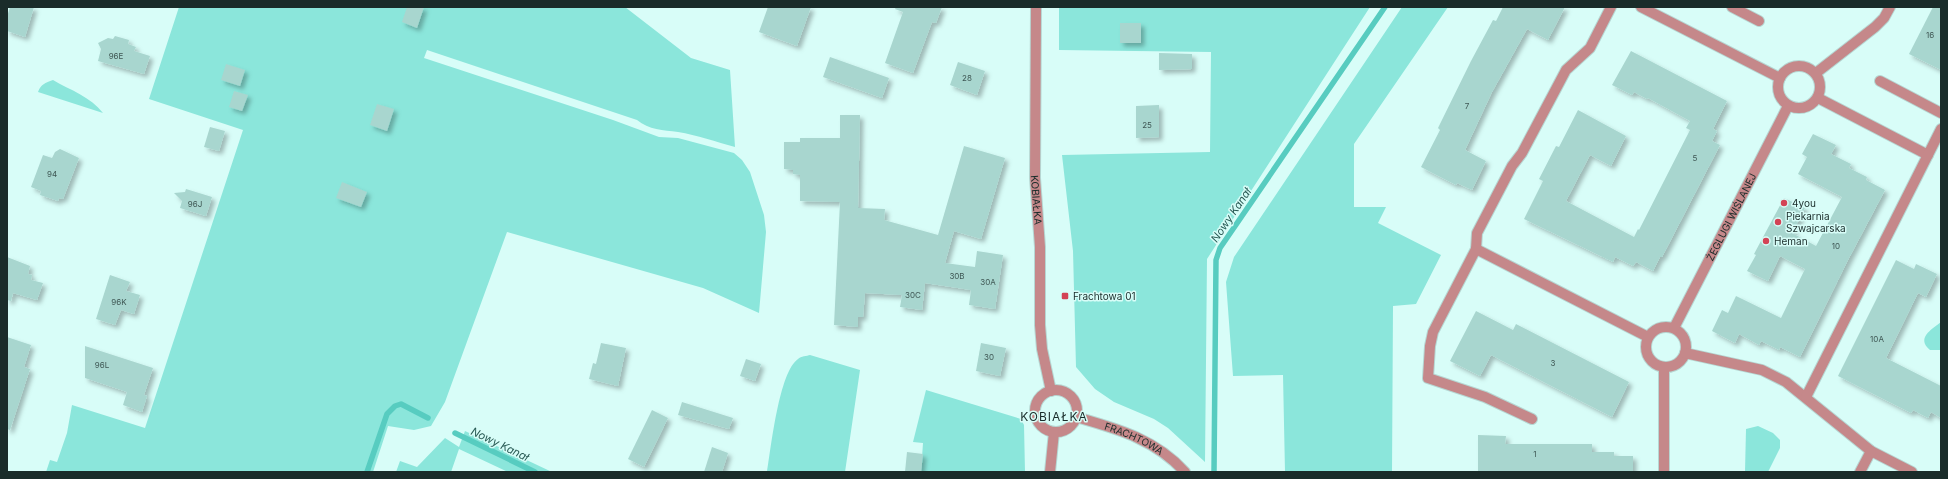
<svg xmlns="http://www.w3.org/2000/svg" width="1948" height="479" font-family="Inter,sans-serif">
  <defs>
    <filter id="shadow"><feDropShadow dx="3.5" dy="3.5" stdDeviation="2" flood-color="#0004"/></filter>
  </defs>
  <rect width="100%" height="100%" fill="#d8fdf8"/>
  <g fill="#8be6db">
    <path d="M 179,7 L 625,7 L 691,58 L 730,70 L 735,147 C 716,142 697,135 678,132 C 663,130 649,130 637,120 L 427,50 L 424,58 L 613,120 L 659,137 L 678,138 L 734,153 L 742,160 L 750,172 L 764,215 L 766,232 L 759,313 L 703,288 L 507,232 L 445,402 L 431,426 L 414,430 L 388,426 L 373,472 L 46,472 L 50,460 L 57,462 L 67,433 L 72,405 L 145,428 L 243,130 L 149,99 Z"/>
    <polygon points="1059,7 1370,7 1207,259 1205,462 1168,428 1154,419 1114,402 1095,389 1076,367 1073,251 1062,155 1210,152 1211,52 1059,50"/>
    <polygon points="1402,7 1448,7 1354,144 1354,207 1386,207 1378,223 1441,255 1416,304 1393,306 1392,472 1285,472 1283,375 1233,376 1226,282 1234,257"/>
    <path d="M 53,80 C 70,90 91,97 103,113 L 38,92 C 41,84 45,83 53,80 Z"/>
    <path d="M 1941,322 L 1941,350 L 1930,350 C 1916,338 1931,330 1941,322 Z"/>
    <path d="M 810,355 L 860,370 L 845,472 L 767,472 C 771,448 779,372 798,359 C 801,356 807,356 810,355 Z"/>
    <polygon points="926,390 1021,419 1024,425 1025,472 921,472 923,443 913,442"/>
    <polygon points="1758,426 1773,433 1780,440 1780,448 1768,472 1745,472 1746,429"/>
    <polygon points="465,431 552,472 508,472 459,449 451,472 396,472 400,461 417,467 445,438 459,447"/>
  </g>
  <g fill="none" stroke-linecap="round" stroke-linejoin="round">
    <g stroke="#57ccc0" stroke-width="5.5">
      <polyline points="455,433 535,472"/>
      <polyline points="367,472 387,414 395,406 401,404 428,418"/>
      <polyline points="1214,472 1216,260 1220,248 1385,7"/>
    </g>
  </g>
  <g fill="#a8d6cf" filter="url(#shadow)">
    <polygon points="10,7 34,7 25,37 7,31 7,17"/>
    <polygon points="407,7 424,7 417,28 402,22"/>
    <polygon points="768,7 811,7 797,46 759,32"/>
    <polygon points="896,7 942,7 936,23 932,22 913,73 885,63 903,12 895,9"/>
    <polygon points="1503,7 1565,7 1548,40 1527,29 1492,92 1465,150 1486,161 1472,190 1457,183 1456,185 1421,167 1440,130 1438,128 1471,61 1493,20 1496,21"/>
    <polygon points="1933,7 1941,7 1941,70 1909,54"/>
    <rect x="1120" y="23" width="21" height="20"/>
    <polygon points="115,36 129,40 128,44 136,47 134,51 150,56 144,74 98,61 101,49 98,43 108,38 113,39"/>
    <polygon points="1631,51 1727,101 1713,129 1717,131 1712,141 1720,145 1662,257 1660,257 1653,271 1636,262 1633,266 1615,257 1613,262 1524,219 1543,181 1539,179 1556,146 1559,147 1578,110 1626,136 1611,166 1590,155 1566,201 1634,237 1638,229 1639,230 1690,130 1686,128 1690,121 1648,98 1647,99 1634,92 1632,95 1612,85"/>
    <polygon points="1159,53 1192,54 1192,69 1159,70"/>
    <polygon points="830,57 889,78 882,98 823,77"/>
    <polygon points="958,62 985,71 977,95 950,85"/>
    <polygon points="226,64 245,70 240,86 221,80"/>
    <polygon points="234,91 248,95 242,111 229,107"/>
    <polygon points="377,104 394,109 387,131 370,125"/>
    <polygon points="1159,105 1159,137 1136,138 1136,106"/>
    <polygon points="840,115 860,115 858,208 885,209 884,220 938,235 964,146 1005,158 981,239 954,231 945,263 975,267 977,251 1003,255 995,309 969,305 971,290 925,283 922,310 900,307 902,295 865,293 863,317 858,317 858,327 834,325 840,202 800,201 800,175 793,174 793,170 784,169 784,142 800,142 800,138 840,138"/>
    <polygon points="210,127 225,131 219,151 204,147"/>
    <polygon points="1813,134 1836,145 1831,154 1851,164 1849,168 1867,177 1866,180 1885,190 1849,258 1800,357 1780,347 1779,350 1761,341 1759,345 1739,334 1735,343 1712,331 1722,310 1728,313 1736,296 1781,318 1805,269 1780,256 1768,281 1747,271 1756,255 1754,254 1784,198 1805,208 1792,233 1816,246 1842,197 1798,174 1807,157 1802,154"/>
    <polygon points="60,149 79,158 63,199 59,198 58,201 40,195 41,191 31,187 43,155 52,158 55,152"/>
    <polygon points="342,182 367,192 361,207 336,198"/>
    <polygon points="186,189 212,197 206,216 180,208 182,201 174,193 185,192"/>
    <polygon points="7,257 30,266 28,274 32,275 31,280 43,283 37,300 13,293 11,301 7,300"/>
    <polygon points="1896,260 1914,269 1916,264 1937,274 1926,297 1918,293 1886,358 1941,386 1941,418 1931,412 1928,418 1913,410 1911,413 1838,376"/>
    <polygon points="110,275 130,282 126,291 140,295 134,314 121,310 115,325 96,319"/>
    <polygon points="1476,311 1513,330 1516,324 1629,382 1612,417 1491,355 1480,376 1450,361"/>
    <polygon points="7,337 31,345 24,367 30,369 10,430 7,429"/>
    <polygon points="601,343 626,348 618,386 589,379 593,363 596,364"/>
    <polygon points="981,343 1006,348 1000,376 976,371"/>
    <polygon points="85,346 153,368 144,395 147,396 142,412 123,405 127,392 85,378"/>
    <polygon points="746,359 761,364 755,381 740,376"/>
    <polygon points="682,402 733,418 729,429 678,415"/>
    <polygon points="652,410 668,418 644,467 628,459"/>
    <polygon points="1478,435 1506,436 1505,444 1592,444 1592,452 1614,452 1614,456 1633,456 1633,472 1478,472"/>
    <polygon points="712,447 728,453 722,472 704,472"/>
    <polygon points="907,452 923,454 921,472 905,472"/>
  </g>
  <g fill="none" stroke-linecap="round" stroke-linejoin="round">
    <defs>
      <g id="minor">
        <polyline points="1641,7 1780,78"/>
        <polyline points="1732,7 1759,21"/>
        <circle cx="1799" cy="87" r="21"/>
        <polyline points="1816,73 1875,27 1884,18 1890,7"/>
        <polyline points="1880,81 1941,113"/>
        <polyline points="1818,98 1928,155"/>
        <polyline points="1476,249 1648,337"/>
        <circle cx="1666" cy="347" r="20"/>
        <path id="s1" d="M 1674,328 L 1788,106"/>
        <polyline points="1685,353 1762,370 1786,382 1871,451 1912,472"/>
        <polyline points="1664,368 1664,472"/>
        <polyline points="1806,397 1941,129"/>
        <path id="s2" d="M 1076,417 C 1118,429 1155,439 1185,472"/>
        <polyline points="1532,419 1485,397 1428,378 1430,346 1433,332 1476,249 1477,233 1512,166 1522,153 1566,70 1590,48 1611,7"/>
        <polyline points="1860,472 1871,451"/>
      </g>
      <g id="tertiary">
        <path id="s3" d="M 1036,7 L 1035,178 L 1040,247 L 1040,325 L 1042,349 L 1051,391"/>
        <circle cx="1056" cy="411" r="21"/>
        <polyline points="1050,472 1054,432"/>
      </g>
    </defs>
    <use href="#minor" stroke="#b6d7d3" stroke-width="12"/>
    <use href="#tertiary" stroke="#b6d7d3" stroke-width="12"/>
    <use href="#minor" stroke="#c5888a" stroke-width="10"/>
    <use href="#tertiary" stroke="#c5888a" stroke-width="10"/>
  </g>
  <g fill="#d34255" stroke="#d8fdf8" stroke-width="1.5">
    <circle cx="1784" cy="203" r="4"/>
    <circle cx="1778" cy="222" r="4"/>
    <circle cx="1766" cy="241" r="4"/>
    <rect x="1061" y="292" width="8" height="8" rx="2"/>
  </g>
  <g text-anchor="middle" dominant-baseline="central" stroke-width="3" stroke-linejoin="round" paint-order="stroke">
    <g font-size="8" fill="#3e5653">
      <text x="1930" y="35">16</text>
      <text x="116" y="56">96E</text>
      <text x="967" y="78">28</text>
      <text x="1467" y="106">7</text>
      <text x="1147" y="125">25</text>
      <text x="1695" y="158">5</text>
      <text x="52" y="174">94</text>
      <text x="195" y="204">96J</text>
      <text x="1836" y="246">10</text>
      <text x="957" y="276">30B</text>
      <text x="988" y="282">30A</text>
      <text x="913" y="295">30C</text>
      <text x="119" y="302">96K</text>
      <text x="1877" y="339">10A</text>
      <text x="989" y="357">30</text>
      <text x="1553" y="363">3</text>
      <text x="102" y="365">96L</text>
      <text x="1535" y="454">1</text>
    </g>
    <g font-size="10" fill="#1a2c2a" stroke="#d8fdf8">
      <text stroke="none"><textPath href="#s3" startOffset="193">KOBIAŁKA</textPath></text>
      <text stroke="none"><textPath href="#s1" startOffset="125">ŻEGLUGI WIŚLANEJ</textPath></text>
      <text stroke="none"><textPath href="#s2" startOffset="62">FRACHTOWA</textPath></text>
    </g>
    <g font-size="10" fill="#1a2c2a" stroke="#d8fdf8" text-anchor="start">
      <text x="1792" y="203">4you</text>
      <text x="1786" y="216">Piekarnia<tspan x="1786" dy="12">Szwajcarska</tspan></text>
      <text x="1774" y="241">Heman</text>
      <text x="1073" y="296">Frachtowa 01</text>
    </g>
    <g font-size="11" font-style="italic" fill="#285a54" stroke="#d8fdf8">
      <text transform="translate(1231 215) rotate(-56)">Nowy Kanał</text>
      <text transform="translate(500 444) rotate(26)">Nowy Kanał</text>
    </g>
    <g font-size="12" letter-spacing="1" fill="#1a2c2a" stroke="#d8fdf8">
      <text x="1054" y="416">KOBIAŁKA</text>
    </g>
  </g>
  <rect width="1948" height="479" fill="none" stroke="#1a2c2a" stroke-width="16"/>
</svg>
